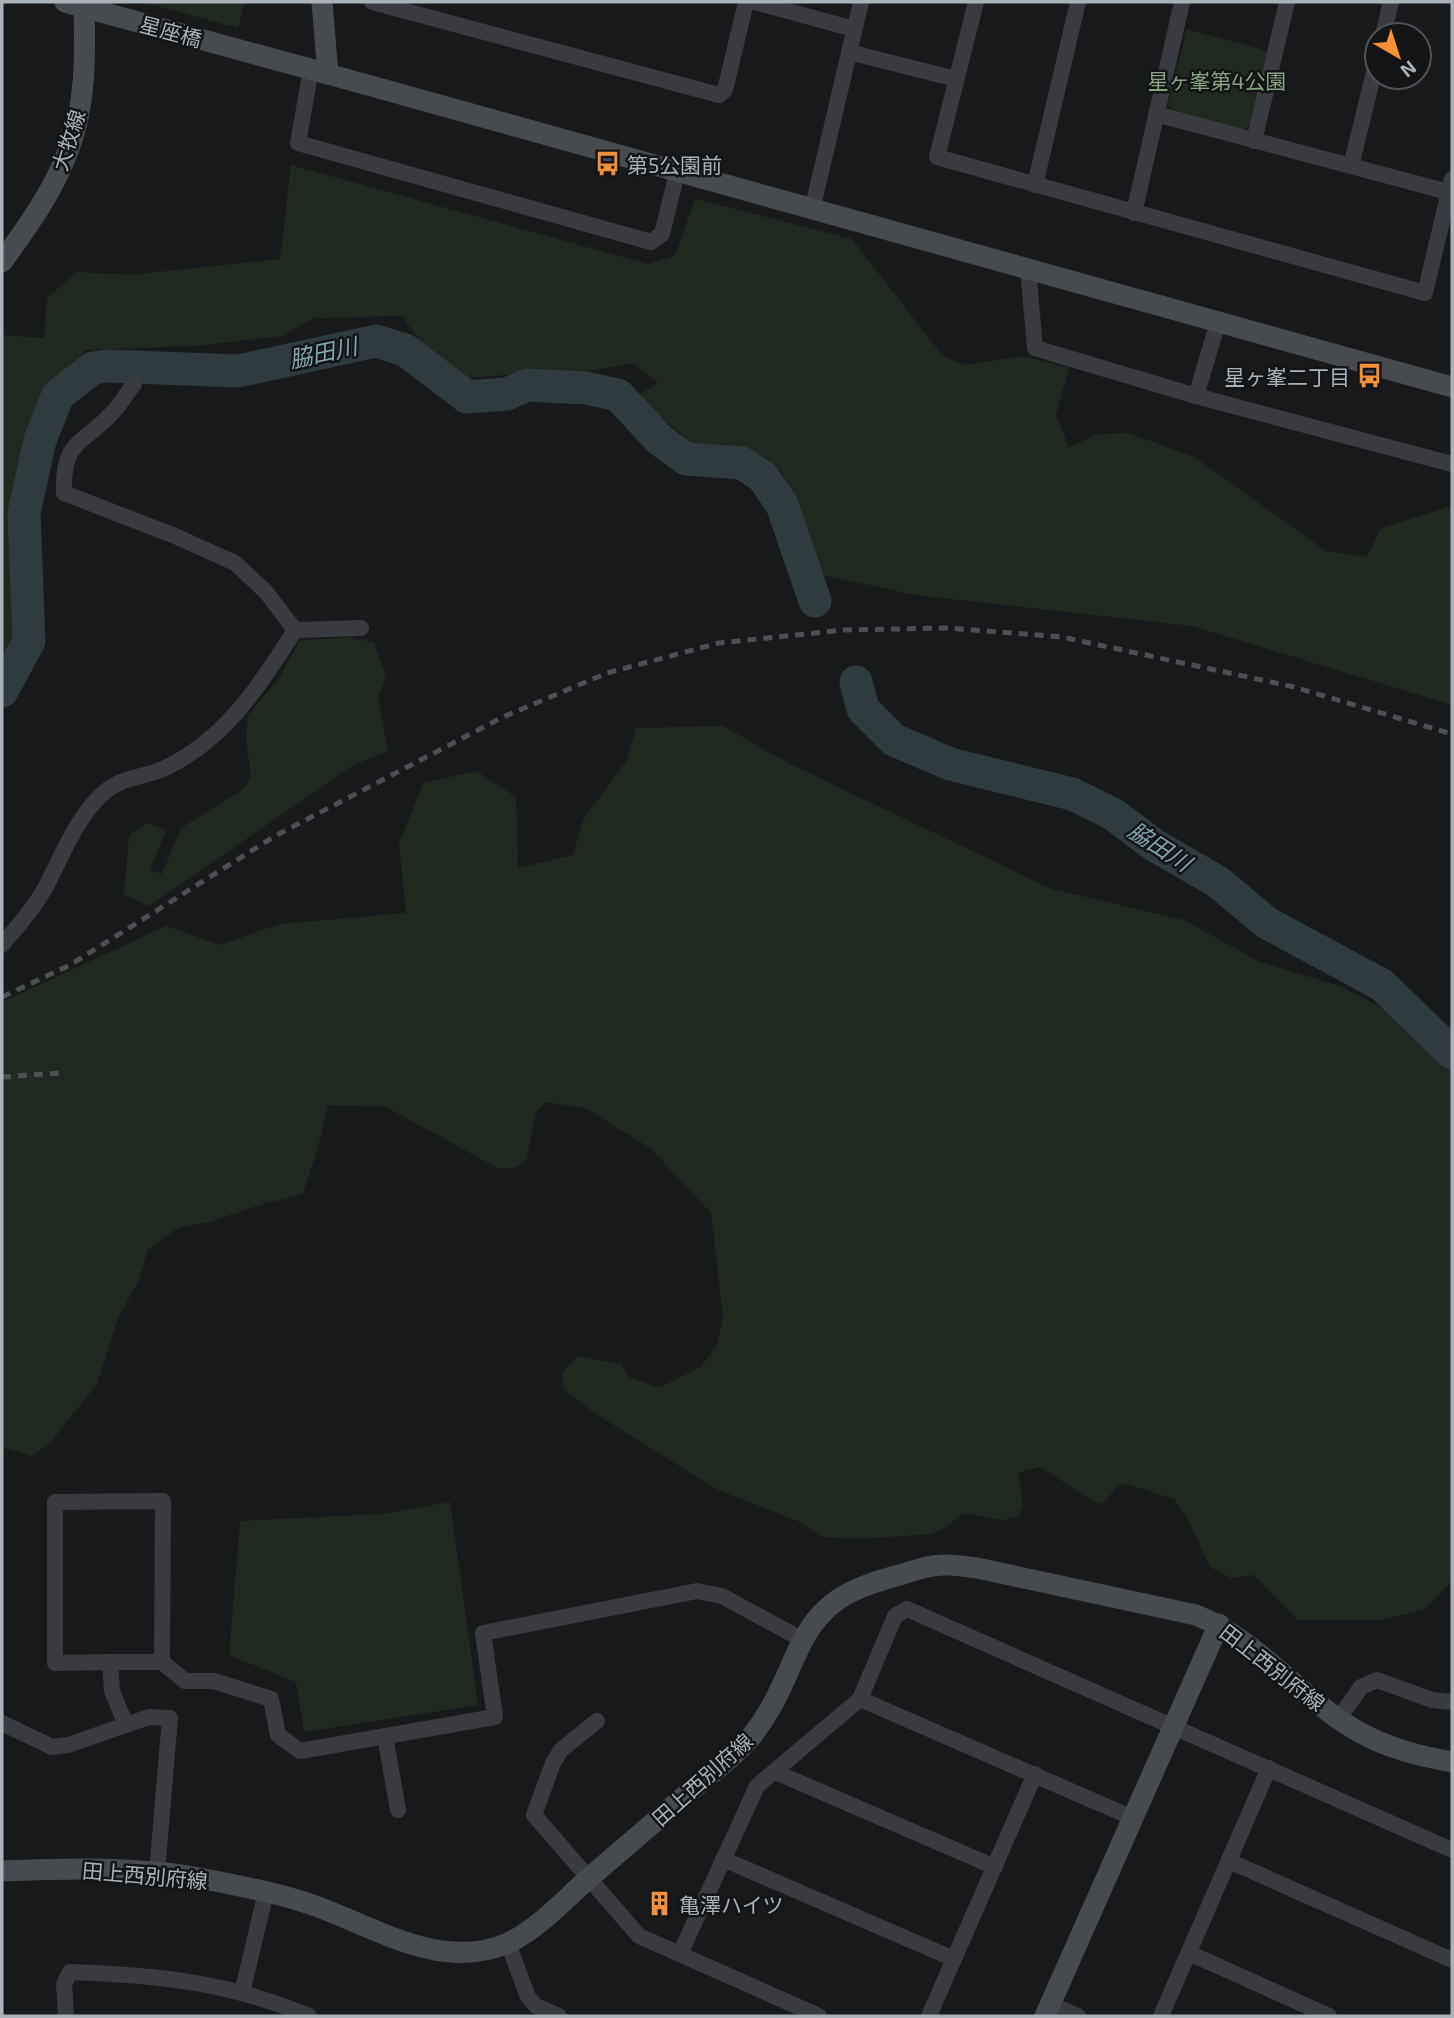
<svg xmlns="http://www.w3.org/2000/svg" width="1454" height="2018" font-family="'Exo 2','Noto Sans JP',sans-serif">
  <rect width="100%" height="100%" fill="#18191b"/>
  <g fill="#202920">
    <polygon points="142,2 245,2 238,28"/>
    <polygon points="1187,29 1267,51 1250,124 1244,130 1175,112 1168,104"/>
    <polygon points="291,165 648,264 675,256 695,199 852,239 942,355 964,365 1024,356 1069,368 1056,415 1069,447 1098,434 1129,433 1194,457 1326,551 1367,557 1381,528 1452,506 1452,705 1192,626 915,595 814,573 782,472 760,454 703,453 637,396 658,383 633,363 562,376 537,373 464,378 426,350 402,316 313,318 283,336 196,346 84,350 28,496 42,595 30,672 2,711 2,335 44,338 47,298 77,272 130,275 280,259"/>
    <polygon points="346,637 374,642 386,678 378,698 388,752 355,764 149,906 124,895 129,836 146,823 166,830 150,870 162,874 181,828 242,790 251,777 246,737 248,715 280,677 299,641"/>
    <polygon points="723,726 792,765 1052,889 1184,920 1260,962 1340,986 1398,1016 1452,1072 1452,1581 1424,1610 1381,1620 1298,1620 1254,1575 1231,1578 1210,1567 1186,1516 1174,1499 1126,1484 1117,1486 1105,1502 1098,1504 1040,1467 1018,1473 1023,1505 1019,1516 1003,1520 963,1513 948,1526 931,1534 861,1539 823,1537 798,1521 718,1490 596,1414 564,1389 562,1373 577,1356 621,1364 629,1377 659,1388 701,1367 717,1345 723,1317 711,1213 650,1148 585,1108 545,1102 535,1114 527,1159 517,1167 499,1169 386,1107 328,1105 318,1147 303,1194 260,1205 209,1222 178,1228 148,1249 139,1280 118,1318 97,1384 50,1443 32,1456 2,1447 2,1002 166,926 220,945 279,924 406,913 399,844 423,783 476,771 516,797 518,868 573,855 583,820 627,760 636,728"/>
    <polygon points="450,1502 478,1705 304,1732 296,1682 229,1655 240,1521 382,1514"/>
  </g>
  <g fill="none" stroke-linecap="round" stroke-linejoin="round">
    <g stroke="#2e3b3f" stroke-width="33">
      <polyline points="856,682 863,709 894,740 950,764 1072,794 1113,814 1154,845 1218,882 1267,923 1382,985 1452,1053"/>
      <polyline points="2,691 29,641 24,513 40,440 58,395 93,368 108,366 238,371 376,341 405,350 467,397 507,394 527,385 586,388 618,395 660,440 686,459 742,463 763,477 782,505 815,601"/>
    </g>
    <g stroke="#393b40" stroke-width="16">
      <polyline points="372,2 719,95 725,90 746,2"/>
      <polyline points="755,2 854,29"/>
      <polyline points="976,2 937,157 1425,293 1452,179"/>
      <polyline points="1383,35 1391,2"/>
      <polyline points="849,52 956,79"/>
      <polyline points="311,69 298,143 651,242 662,234 677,173"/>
      <polyline points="1156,114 1452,193"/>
      <polyline points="1254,141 1287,2"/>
      <polyline points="1351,166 1377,60"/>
      <polyline points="1035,185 1078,2"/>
      <polyline points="812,210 861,2"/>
      <polyline points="1134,213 1182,2"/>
      <polyline points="1028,269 1035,348 1196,396 1452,464"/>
      <path d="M 134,384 C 127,393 121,403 114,411 C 84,445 62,438 64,493 L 175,536 L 235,563 L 266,592 L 295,630"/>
      <polyline points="1196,396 1218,322"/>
      <path d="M 2,945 C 17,927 32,911 44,890 C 61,859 77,814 106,791 C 122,777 146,777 165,768 C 225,740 261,684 295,630 L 361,628"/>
      <polyline points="110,1662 162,1662 163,1501 55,1502 55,1663 110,1662 112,1691 126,1725"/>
      <polyline points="162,1662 185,1681 214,1681 271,1699 278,1735 300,1751 495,1717 483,1633 697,1591 722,1596 803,1640"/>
      <polyline points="860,1699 1133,1818"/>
      <polyline points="1339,1718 1361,1687 1377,1680 1432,1700 1452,1702"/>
      <polyline points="597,1721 561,1750 553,1763 534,1815 639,1936 819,2016"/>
      <polyline points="2,1723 52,1747 68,1745 149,1717 170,1718 157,1872"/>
      <polyline points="385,1736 398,1810"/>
      <polyline points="775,1772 995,1867"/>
      <polyline points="723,1859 954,1959"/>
      <polyline points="1229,1861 1452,1960"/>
      <polyline points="508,1943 528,1997 536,2006 559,2016"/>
      <polyline points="1189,1953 1329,2016"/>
      <polyline points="680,1954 757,1786 860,1699 895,1616 907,1609 1452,1850"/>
      <polyline points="242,1993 266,1892"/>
      <polyline points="1050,2004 1078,2016"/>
      <path d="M 66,2016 L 64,1984 L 70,1972 C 157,1975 228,1982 309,2016"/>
      <polyline points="929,2016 1035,1774"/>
      <polyline points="1161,2016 1269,1768"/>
    </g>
    <g stroke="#474b50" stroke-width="21">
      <polyline points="65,2 328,74"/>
      <polyline points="322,2 328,74 1452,387"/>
      <path d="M 2,262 C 27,227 53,192 68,151 C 87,104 85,51 84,2"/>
      <path d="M 2,1871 C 73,1868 144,1866 215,1881 C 250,1888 287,1895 321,1908 C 379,1930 444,1971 508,1943 C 538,1929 564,1900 589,1878 C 624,1848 659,1818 694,1788 C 713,1772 735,1756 750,1738 C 777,1705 784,1678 802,1642 C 825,1597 858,1586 903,1574 C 918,1569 933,1564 948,1565 C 958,1565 968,1567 977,1568 L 1196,1615 C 1259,1640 1301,1700 1361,1733 C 1390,1749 1420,1756 1452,1762"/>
      <polyline points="1045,2016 1219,1624"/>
    </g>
    <g stroke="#4c5055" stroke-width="5" stroke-dasharray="9 7" stroke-linecap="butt">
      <polyline points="2,997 70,965 275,836 503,717 607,673 719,643 844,630 948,628 1062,637 1294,687 1452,734"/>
      <polyline points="2,1077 61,1073"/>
    </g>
  </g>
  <defs>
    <symbol id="bus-bare" viewBox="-9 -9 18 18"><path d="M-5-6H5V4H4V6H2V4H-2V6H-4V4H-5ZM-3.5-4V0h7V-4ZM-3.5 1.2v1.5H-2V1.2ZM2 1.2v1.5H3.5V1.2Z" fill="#f59036" stroke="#131416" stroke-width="2.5" paint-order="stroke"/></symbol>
    <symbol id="building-bare" viewBox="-9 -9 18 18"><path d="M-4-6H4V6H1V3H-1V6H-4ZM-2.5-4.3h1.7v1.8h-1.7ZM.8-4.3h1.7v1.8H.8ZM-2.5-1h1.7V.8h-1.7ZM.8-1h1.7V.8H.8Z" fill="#f59036" stroke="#131416" stroke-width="2.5" paint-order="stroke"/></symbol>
  </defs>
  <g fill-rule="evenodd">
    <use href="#bus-bare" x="590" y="146" width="35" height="35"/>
    <use href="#bus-bare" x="1352" y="358" width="35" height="35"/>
    <use href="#building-bare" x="642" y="1886" width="35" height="35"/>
  </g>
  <g text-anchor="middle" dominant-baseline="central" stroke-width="5" stroke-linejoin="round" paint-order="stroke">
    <g font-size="21" fill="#aab2ba" stroke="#131416">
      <text transform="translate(171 31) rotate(15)">星座橋</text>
      <text transform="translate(68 140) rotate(-72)">大牧線</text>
      <text transform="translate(1273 1667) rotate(38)">田上西別府線</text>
      <text transform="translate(702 1779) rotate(-42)">田上西別府線</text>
      <text transform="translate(145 1875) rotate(5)">田上西別府線</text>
    </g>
    <g font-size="21" fill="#86a581" stroke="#131416">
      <text x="1217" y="80">星ヶ峯第4公園</text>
    </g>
    <g font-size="21" fill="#aab2ba" stroke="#131416" text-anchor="start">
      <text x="627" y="164">第5公園前</text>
      <text x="1350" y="376" text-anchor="end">星ヶ峯二丁目</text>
      <text x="679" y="1904">亀澤ハイツ</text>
    </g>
    <g font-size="23" font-style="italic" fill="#81a7b5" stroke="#131416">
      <text transform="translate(323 352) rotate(-12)">脇田川</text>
      <text transform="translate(1160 846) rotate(33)">脇田川</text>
    </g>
  </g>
  <rect width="1454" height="2018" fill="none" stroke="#aab2ba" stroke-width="7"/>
  <g transform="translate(1398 56) rotate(141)"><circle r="33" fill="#131416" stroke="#4f5358" stroke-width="2"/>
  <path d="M0-5L12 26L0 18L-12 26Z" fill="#f59036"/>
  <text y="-10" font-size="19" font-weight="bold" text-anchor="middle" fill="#aab2ba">N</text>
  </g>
</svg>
